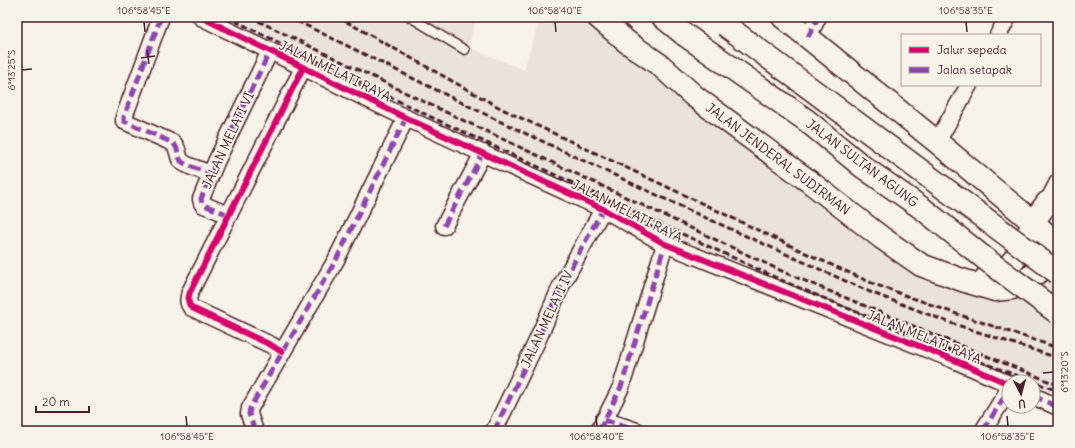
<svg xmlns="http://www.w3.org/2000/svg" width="1075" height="448" font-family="Delius,sans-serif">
  <rect width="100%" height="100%" fill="#f7f3e8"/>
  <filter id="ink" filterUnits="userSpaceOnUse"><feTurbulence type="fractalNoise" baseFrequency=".025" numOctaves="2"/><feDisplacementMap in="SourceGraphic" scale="8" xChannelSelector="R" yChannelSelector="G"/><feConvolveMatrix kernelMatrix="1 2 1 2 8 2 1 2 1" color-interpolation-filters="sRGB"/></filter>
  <g filter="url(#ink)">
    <polygon fill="#eae3da" points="203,17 477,17 468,47 524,70 540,17 598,17 627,42 969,282 995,290 1058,260 1058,398 1033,388 1033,382 1019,382 814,301 271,50"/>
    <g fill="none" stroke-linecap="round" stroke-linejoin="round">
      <defs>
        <polyline id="lane" points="410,17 465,50"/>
        <g id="street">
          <path d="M 161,17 L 124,117 L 124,121 L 173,143 C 179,148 177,155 181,161 C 186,166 204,171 211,174"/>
          <polyline points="201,17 406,118 603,209 665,244 954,360 1009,384"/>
          <polyline points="998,35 1008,17"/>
          <polyline points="808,37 818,17"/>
          <polyline points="937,142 969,85"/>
          <polyline points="1047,203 1058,182"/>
          <polyline points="229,215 204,205 202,203 201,199 216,162 270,51"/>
          <polyline points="444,226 483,153"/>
          <path d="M 282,352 L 271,345 L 192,308 C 187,303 188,299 190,292 L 303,68"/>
          <polyline points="1033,396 1058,407"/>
          <polyline points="604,420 637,431"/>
          <polyline points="255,431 249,414 250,408 336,260 406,118"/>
          <polyline points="494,431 537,341 561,286 603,209"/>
          <polyline points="599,431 621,387 665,244"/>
          <polyline points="983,431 1009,389"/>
        </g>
        <g id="primary">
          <polyline points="598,17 627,42 660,65 694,96 810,182 882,238 921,265 962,280 995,290 1012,288 1058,260"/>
          <polyline points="783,17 937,142 1033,222 1058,245"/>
          <polyline points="986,278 996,276 1008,267 1022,250 1033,222 1047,203 1058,203"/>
        </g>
        <polyline id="highway" points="663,17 685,35"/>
      </defs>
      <use href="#lane" stroke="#4a1f2b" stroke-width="11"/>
      <use href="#street" stroke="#4a1f2b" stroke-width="19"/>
      <use href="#primary" stroke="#4a1f2b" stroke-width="25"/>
      <use href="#highway" stroke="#4a1f2b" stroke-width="25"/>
      <use href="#lane" stroke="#f7f3e8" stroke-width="8"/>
      <use href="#street" stroke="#f7f3e8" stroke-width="16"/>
      <use href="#primary" stroke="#f7f3e8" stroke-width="22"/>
      <use href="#highway" stroke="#f7f3e8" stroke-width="22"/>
      <g stroke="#4a1f2b" stroke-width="3" stroke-dasharray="6 3" stroke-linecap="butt">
        <polyline points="227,17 429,116 781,280 920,339 1058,391"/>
        <polyline points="250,17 433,106 786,273 923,330 1058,385"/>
        <polyline points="289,17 497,120 693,212 870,292 951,323 1058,358"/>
        <polyline points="338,17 502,109 697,201 810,255 874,284 954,313 1058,348"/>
      </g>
      <defs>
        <g id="highway-bridge">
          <polyline points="725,25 1058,273"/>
          <polyline points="685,35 806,120 863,167 923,209 988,261 1058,313"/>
        </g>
      </defs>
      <use href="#highway-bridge" stroke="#4a1f2b" stroke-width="25" stroke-linecap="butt"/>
      <use href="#highway-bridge" stroke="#f7f3e8" stroke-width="22"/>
      <g stroke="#8e44ad" stroke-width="5" stroke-dasharray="10 5" stroke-linecap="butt">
        <path d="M 161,17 L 124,117 L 124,121 L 173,143 C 179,148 177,155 181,161 C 186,166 204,171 211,174"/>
        <polyline points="808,37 818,17"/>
        <polyline points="229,215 204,205 202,203 201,199 216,162 270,51"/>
        <polyline points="444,226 483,153"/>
        <polyline points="1033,396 1058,407"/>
        <polyline points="604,420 637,431"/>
        <polyline points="255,431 249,414 250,408 336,260 406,118"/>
        <polyline points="494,431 537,341 561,286 603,209"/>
        <polyline points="599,431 621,387 665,244"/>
        <polyline points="983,431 1009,389"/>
      </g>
      <defs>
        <g id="cycleway">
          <polyline points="201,17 406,118 603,209 665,244 954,360 1009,384"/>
          <path d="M 282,352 L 271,345 L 192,308 C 187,303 188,299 190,292 L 303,68"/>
        </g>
      </defs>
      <use href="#cycleway" stroke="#f7f3e8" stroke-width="8"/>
      <use href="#cycleway" stroke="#d6006c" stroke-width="6"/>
    </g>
  </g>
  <path fill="none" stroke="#4a1f2b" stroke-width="1.5" d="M 144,22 L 145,32M 555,22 L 556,32M 966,22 L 967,32M 147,50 L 149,64M 141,58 L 155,56M 22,70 L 32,69M 1043,373 L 1053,372M 186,416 L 187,426M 596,416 L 597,426M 1007,416 L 1008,426"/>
  <g text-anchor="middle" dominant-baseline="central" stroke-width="3.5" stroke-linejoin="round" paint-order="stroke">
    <g font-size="13" fill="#4a1f2b" stroke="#f7f3e8">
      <text transform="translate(335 71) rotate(26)">JALAN MELATI RAYA</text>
      <text transform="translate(228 140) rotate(-65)">JALAN MELATI VI</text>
      <text transform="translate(778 159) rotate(37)">JALAN JENDERAL SUDIRMAN</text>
      <text transform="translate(862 163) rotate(37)">JALAN SULTAN AGUNG</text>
      <text transform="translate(627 211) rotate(27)">JALAN MELATI RAYA</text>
      <text transform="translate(547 319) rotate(-65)">JALAN MELATI IV</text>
      <text transform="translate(924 337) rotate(22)">JALAN MELATI RAYA</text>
    </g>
  </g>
  <rect width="1075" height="448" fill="none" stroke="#f7f3e8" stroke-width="44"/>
  <rect x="901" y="34" width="140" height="52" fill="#f7f3e8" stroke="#b29e9c"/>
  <rect x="909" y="47" width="20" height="6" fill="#d6006c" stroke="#b29e9c"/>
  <text x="937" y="54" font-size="12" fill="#4a1f2b">Jalur sepeda</text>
  <rect x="909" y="67" width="20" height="6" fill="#8e44ad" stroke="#b29e9c"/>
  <text x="937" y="74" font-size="12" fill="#4a1f2b">Jalan setapak</text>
  <g transform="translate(1021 394) rotate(174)"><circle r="19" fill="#f7f3e8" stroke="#b29e9c"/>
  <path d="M0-3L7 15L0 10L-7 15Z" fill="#4a1f2b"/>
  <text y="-6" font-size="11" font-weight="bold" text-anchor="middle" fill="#4a1f2b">U</text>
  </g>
  <path d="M36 406v6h53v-6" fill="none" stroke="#4a1f2b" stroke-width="2"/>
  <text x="42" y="406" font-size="12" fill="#4a1f2b" stroke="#f7f3e8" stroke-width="3" paint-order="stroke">20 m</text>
  <rect x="22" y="22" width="1031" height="404" fill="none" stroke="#4a1f2b" stroke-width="1.5"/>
  <g font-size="10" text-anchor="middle" fill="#4a1f2b">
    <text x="144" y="14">106°58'45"E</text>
    <text x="555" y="14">106°58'40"E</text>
    <text x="966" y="14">106°58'35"E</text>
    <text transform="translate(11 70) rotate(-90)" y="4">6°13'25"S</text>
    <text transform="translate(1064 372) rotate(-90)" y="4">6°13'20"S</text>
    <text x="187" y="440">106°58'45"E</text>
    <text x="597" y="440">106°58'40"E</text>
    <text x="1008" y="440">106°58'35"E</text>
  </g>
</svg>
